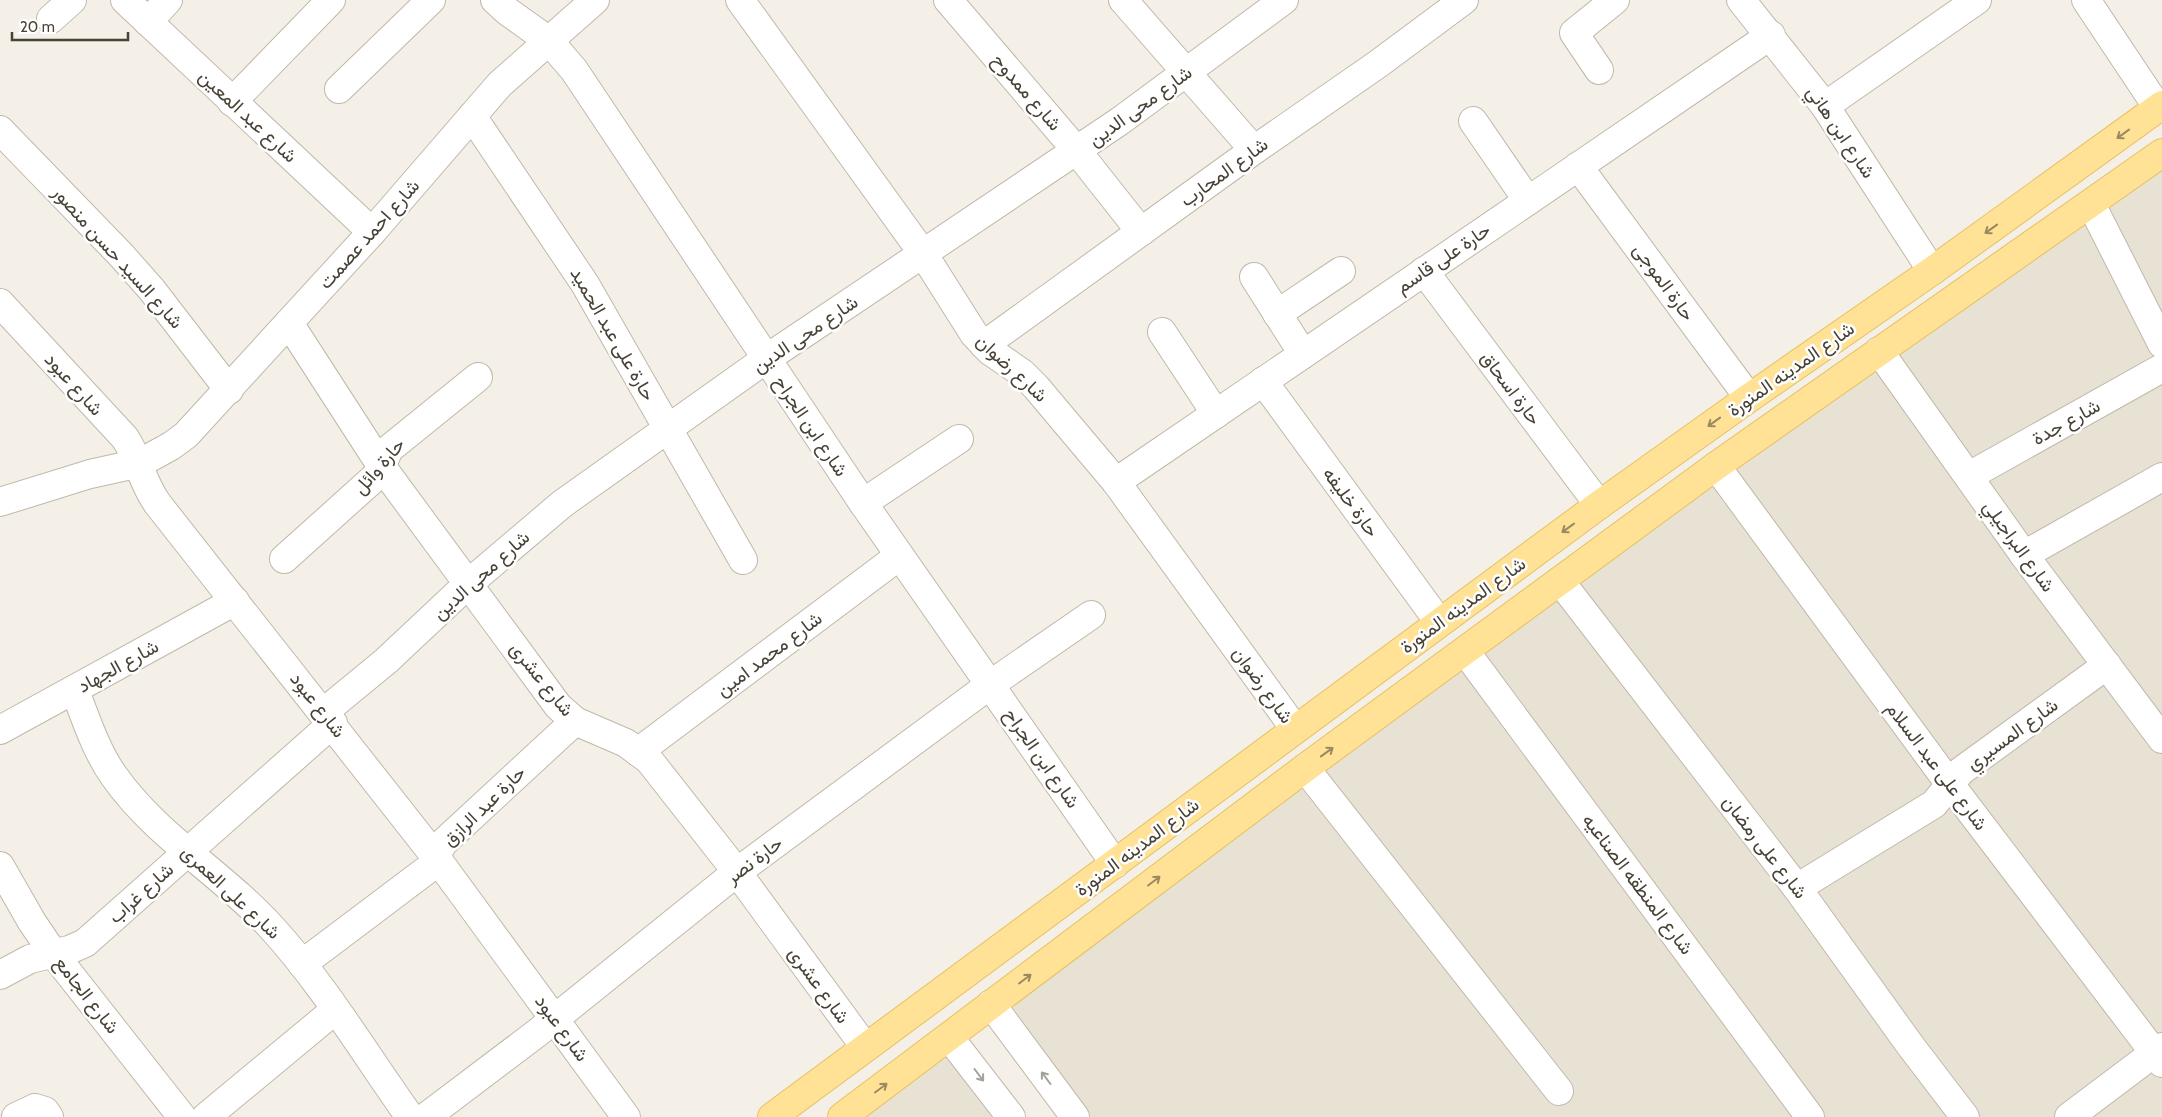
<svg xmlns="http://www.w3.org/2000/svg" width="2162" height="1117" font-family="Cabin,Vazirmatn,sans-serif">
  <rect width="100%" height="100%" fill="#f4f0e7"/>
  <g fill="#e8e2d5">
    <polygon points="2162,157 2162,1117 1073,1117 992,1004"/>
    <polygon points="948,1046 1001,1117 852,1117"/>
  </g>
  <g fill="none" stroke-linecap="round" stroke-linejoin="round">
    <defs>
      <g id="minor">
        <polyline points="125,0 372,232"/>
        <polyline points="495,0 507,11 549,41 574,70 863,503 1115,864"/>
        <polyline points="740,0 924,255 974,334 990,351 1022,373 1036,387 1116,482 1295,729"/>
        <polyline points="948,0 1077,151 1141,232"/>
        <polyline points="1123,0 1254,150"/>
        <polyline points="1741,0 1825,106 1932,271"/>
        <polyline points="2086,0 2158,108"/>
        <polyline points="51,19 72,0"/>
        <polyline points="148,22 168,0"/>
        <polyline points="1599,70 1574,33 1615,0"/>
        <polyline points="339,89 431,0"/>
        <polyline points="232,102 331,0"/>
        <polyline points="1825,106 1977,0"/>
        <polyline points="472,116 585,284 743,560"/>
        <polyline points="1473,121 1528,201"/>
        <polyline points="0,130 122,256 152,290 229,390"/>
        <polyline points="1578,166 1749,398"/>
        <polyline points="2091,204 2162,344"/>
        <polyline points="1424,271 1599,505"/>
        <polyline points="1254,277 1303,354"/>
        <path d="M 0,303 L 125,438 C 139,459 142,482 157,503 L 438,860 L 626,1117"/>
        <polyline points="1277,314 1341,271"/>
        <polyline points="289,323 382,467 558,706 575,721 626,743 649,760 737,872 865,1047"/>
        <polyline points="1162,332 1216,414"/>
        <polyline points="984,345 1254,150 1378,64 1464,0"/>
        <polyline points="1879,351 2024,555 2162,739"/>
        <polyline points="1263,381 1439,622"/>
        <polyline points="1716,466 1949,783 2162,1063"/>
        <polyline points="1969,476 2162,368"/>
        <polyline points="1116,482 1771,35"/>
        <polyline points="0,502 90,474 140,463 171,446 186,435 372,232 500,84 595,0"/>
        <polyline points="863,503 959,439"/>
        <polyline points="2024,555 2162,477"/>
        <polyline points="284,559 373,479 379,472 389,449 478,377"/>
        <polyline points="1560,581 1797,888 1910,1045 1965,1117"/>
        <polyline points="1465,651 1810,1117"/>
        <path d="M 75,691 C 86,719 96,751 114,776 C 156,836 223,874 272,928 C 324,985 365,1054 410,1117"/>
        <polyline points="324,712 386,661 468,584 562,504 766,359 1120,121 1284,0"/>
        <polyline points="0,730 235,601"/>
        <polyline points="638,752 899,556"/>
        <polyline points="1305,768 1559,1091"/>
        <polyline points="0,866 32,922 53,953 182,1117"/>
        <polyline points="1797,888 1934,804 1961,771 2107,665"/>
        <polyline points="302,964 436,863 439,850 443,843 575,721"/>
        <polyline points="0,975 30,959 69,950 85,943 333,723"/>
        <polyline points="991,1004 1075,1117"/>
        <polyline points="949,1037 1011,1117"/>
        <polyline points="16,1117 35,1108 45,1111 49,1117"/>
        <polyline points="206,1117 335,1010"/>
        <polyline points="426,1117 537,1033 737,872 991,684 1091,615"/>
        <polyline points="2069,1117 2162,1047"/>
      </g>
      <g id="major">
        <polyline points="772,1117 1599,505 1749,398 1932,271 2162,105"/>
        <polyline points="842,1117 1305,768 1716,466 2162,153"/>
      </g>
    </defs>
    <use href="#minor" stroke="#c0b8aa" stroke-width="30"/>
    <use href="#major" stroke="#e6c163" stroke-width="30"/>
    <use href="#minor" stroke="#fff" stroke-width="28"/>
    <use href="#major" stroke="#ffe295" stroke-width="28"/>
  </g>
  <defs><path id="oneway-shaft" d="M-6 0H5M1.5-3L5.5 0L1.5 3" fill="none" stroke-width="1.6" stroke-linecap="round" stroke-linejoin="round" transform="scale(1.25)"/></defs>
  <g stroke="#9a8961">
    <use href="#oneway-shaft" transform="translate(2123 134) rotate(144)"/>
    <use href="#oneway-shaft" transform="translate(1991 229) rotate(144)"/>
    <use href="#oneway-shaft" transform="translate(1714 422) rotate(144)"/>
    <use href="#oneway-shaft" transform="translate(1568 528) rotate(144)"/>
    <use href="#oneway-shaft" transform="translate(1327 752) rotate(-36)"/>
    <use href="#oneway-shaft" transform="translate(1154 881) rotate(-37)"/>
    <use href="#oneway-shaft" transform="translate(1025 979) rotate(-37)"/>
    <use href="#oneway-shaft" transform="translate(881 1088) rotate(-37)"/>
  </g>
  <g stroke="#a3a09a">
    <use href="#oneway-shaft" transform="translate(979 1075) rotate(53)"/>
    <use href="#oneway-shaft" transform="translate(1046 1078) rotate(-127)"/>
  </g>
  <g text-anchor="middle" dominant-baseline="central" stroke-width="5" stroke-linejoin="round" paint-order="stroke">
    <g font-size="19" fill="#474136" stroke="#fff">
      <text transform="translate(1027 92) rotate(49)">شارع ممدوح</text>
      <text transform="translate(1140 106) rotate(-36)">شارع محى الدين</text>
      <text transform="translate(248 116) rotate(43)">شارع عبد المعين</text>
      <text transform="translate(1841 132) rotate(56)">شارع ابن هاني</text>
      <text transform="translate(1224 172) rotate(-36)">شارع المحارب</text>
      <text transform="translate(369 234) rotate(-48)">شارع احمد عصمت</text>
      <text transform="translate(118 257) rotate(48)">شارع السيد حسن منصور</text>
      <text transform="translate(1443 258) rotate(-34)">حارة على قاسم</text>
      <text transform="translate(1664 282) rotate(54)">حارة الموجى</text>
      <text transform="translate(613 334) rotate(60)">حارة على عبد الحميد</text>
      <text transform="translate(805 334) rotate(-34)">شارع محى الدين</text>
      <text transform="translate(1012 368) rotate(43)">شارع رضوان</text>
      <text transform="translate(1791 369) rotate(-35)">شارع المدينه المنورة</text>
      <text transform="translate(74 384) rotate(48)">شارع عبود</text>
      <text transform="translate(1511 388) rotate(53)">حارة اسحاق</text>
      <text transform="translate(2066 422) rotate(-29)">شارع جدة</text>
      <text transform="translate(811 426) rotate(56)">شارع ابن الجراح</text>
      <text transform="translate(379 466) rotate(-49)">حارة وائل</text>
      <text transform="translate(1351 502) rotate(54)">حارة خليفه</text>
      <text transform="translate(2019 546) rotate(54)">شارع البراجيلي</text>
      <text transform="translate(481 575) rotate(-42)">شارع محى الدين</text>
      <text transform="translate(1463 605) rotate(-36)">شارع المدينه المنورة</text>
      <text transform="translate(769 654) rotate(-37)">شارع محمد امين</text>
      <text transform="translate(118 666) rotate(-29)">شارع الجهاد</text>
      <text transform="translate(542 679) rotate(51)">شارع عشرى</text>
      <text transform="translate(1263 685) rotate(54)">شارع رضوان</text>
      <text transform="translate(318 705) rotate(52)">شارع عبود</text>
      <text transform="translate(2012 734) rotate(-36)">شارع المسيري</text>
      <text transform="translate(1042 758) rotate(55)">شارع ابن الجراح</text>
      <text transform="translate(1937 766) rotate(53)">شارع على عبد السلام</text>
      <text transform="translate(484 806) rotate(-44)">حارة عبد الرازق</text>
      <text transform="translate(1137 847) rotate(-37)">شارع المدينه المنورة</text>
      <text transform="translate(1765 847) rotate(52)">شارع على رمضان</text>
      <text transform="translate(754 860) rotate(-37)">حارة نصر</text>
      <text transform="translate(1638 884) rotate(53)">شارع المنطقه الصناعيه</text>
      <text transform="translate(231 892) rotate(43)">شارع على العمرى</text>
      <text transform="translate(141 893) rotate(-42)">شارع غراب</text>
      <text transform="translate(819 985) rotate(54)">شارع عشرى</text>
      <text transform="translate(87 995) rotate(52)">شارع الجامع</text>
      <text transform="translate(562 1028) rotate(54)">شارع عبود</text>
    </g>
  </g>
  <path d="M12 32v8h116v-8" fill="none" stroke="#474136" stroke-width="2.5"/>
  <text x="20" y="32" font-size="15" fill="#474136" stroke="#ffffff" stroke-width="4" paint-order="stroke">20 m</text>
</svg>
